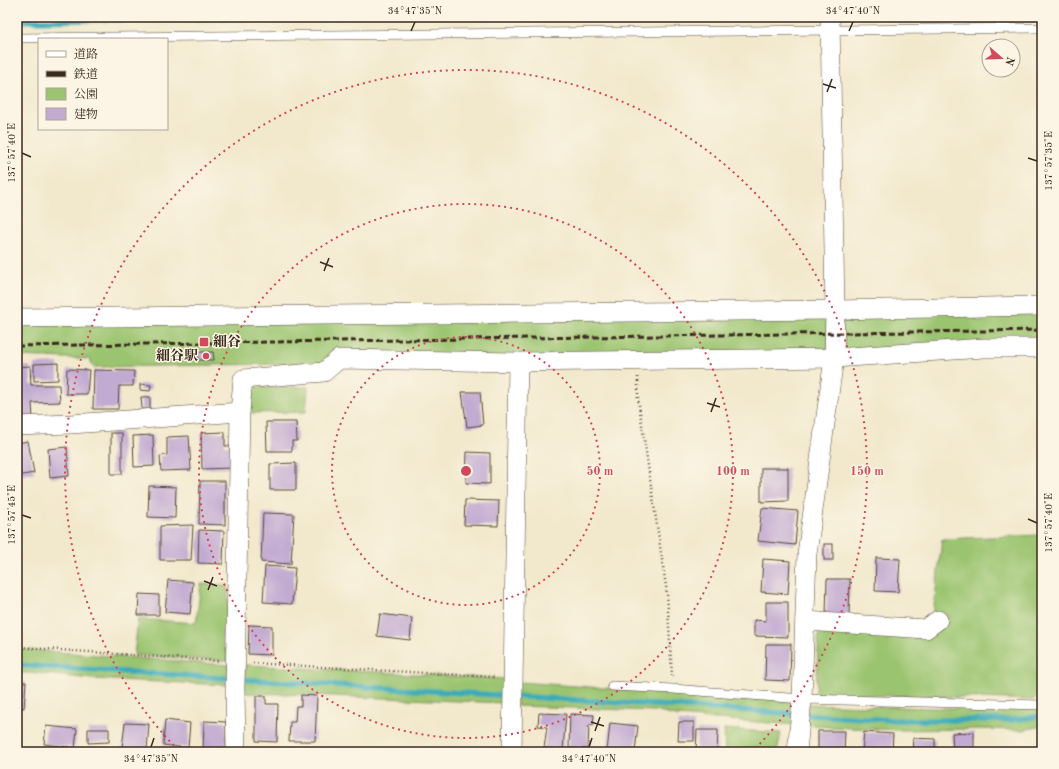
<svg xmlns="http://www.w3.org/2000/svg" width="1059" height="769" font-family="'Old Standard TT','Noto Serif JP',serif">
  <rect width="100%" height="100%" fill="#fcf5e5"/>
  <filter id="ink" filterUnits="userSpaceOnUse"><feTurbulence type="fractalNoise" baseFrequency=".025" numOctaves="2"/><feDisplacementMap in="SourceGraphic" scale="8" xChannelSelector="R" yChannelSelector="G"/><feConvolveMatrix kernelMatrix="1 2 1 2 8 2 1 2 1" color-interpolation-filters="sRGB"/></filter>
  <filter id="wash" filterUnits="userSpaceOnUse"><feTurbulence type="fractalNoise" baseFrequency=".012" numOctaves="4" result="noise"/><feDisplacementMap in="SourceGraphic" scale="16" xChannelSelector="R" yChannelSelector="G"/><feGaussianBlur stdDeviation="0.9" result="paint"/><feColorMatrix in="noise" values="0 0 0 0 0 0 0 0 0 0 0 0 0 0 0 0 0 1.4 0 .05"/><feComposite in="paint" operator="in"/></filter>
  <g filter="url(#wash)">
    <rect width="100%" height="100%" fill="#f2e9cd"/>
    <g fill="#9bc470" stroke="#6b7747">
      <polygon points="1042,310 1042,347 777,356 93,367 90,359 17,356 17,325"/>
      <polygon points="252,387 308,387 306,412 247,413 246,396"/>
      <polygon points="1040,535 1042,695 1032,700 929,696 816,695 819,628 932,623 942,539"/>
      <polygon points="201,584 228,585 227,661 134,655 138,619 196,623"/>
      <polygon points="17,649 229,665 230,685 92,679 37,673 17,673"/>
      <polygon points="245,665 506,679 505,703 285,694 244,693"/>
      <polygon points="519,682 800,702 798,725 676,716 654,711 517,706"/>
      <polygon points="809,704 929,708 1042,708 1042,719 1038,727 1022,730 982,729 896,730 828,727 806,724"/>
      <polygon points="724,729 781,733 777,752 725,752"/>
    </g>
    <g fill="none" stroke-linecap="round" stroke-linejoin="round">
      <g stroke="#3babb9" stroke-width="5.5">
        <polyline points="17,21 304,17"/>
        <polyline points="17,665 894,720 1010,720 1042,716"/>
      </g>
    </g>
    <g id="blocks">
      <g fill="#c2abd2">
        <polygon points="198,352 213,352 214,360 198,360"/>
        <polygon points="58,363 58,380 34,381 34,364"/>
        <polygon points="30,366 31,385 59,385 60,402 32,403 33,420 17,420 17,367"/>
        <polygon points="67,369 89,370 87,394 66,394"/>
        <polygon points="94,370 134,371 133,386 119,386 118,409 93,409"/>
        <polygon points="140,384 151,385 150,391 140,390"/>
        <polygon points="462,392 480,392 483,425 467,427"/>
        <polygon points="141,397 150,397 150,409 142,409"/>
        <polygon points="266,422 296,422 297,441 292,441 292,451 267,451"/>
        <polygon points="225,432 225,446 230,446 231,468 202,469 201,433"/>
        <rect x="111" y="433" width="11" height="41"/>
        <polygon points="153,435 154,466 134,467 133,436"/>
        <polygon points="189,436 191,470 161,471 160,456 167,455 167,437"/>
        <polygon points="28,441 34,473 17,476 17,443"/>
        <polygon points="67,447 69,476 50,478 48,449"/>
        <polygon points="467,452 490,453 490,484 466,483"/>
        <polygon points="296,463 296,490 270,490 270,464"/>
        <polygon points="761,468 788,468 788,501 761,502"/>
        <polygon points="200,481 225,481 225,525 199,524"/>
        <polygon points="149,486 176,487 175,518 148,517"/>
        <polygon points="465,500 499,501 498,526 464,525"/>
        <polygon points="762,508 798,511 795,545 758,541"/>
        <polygon points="263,513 294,514 291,564 261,562"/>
        <polygon points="193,525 191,560 160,560 160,526"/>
        <polygon points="199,530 224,531 223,564 198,563"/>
        <rect x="824" y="544" width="9" height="16"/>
        <polygon points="876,558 900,559 898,592 875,591"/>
        <polygon points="763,559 790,561 788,594 761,592"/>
        <polygon points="265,566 295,568 292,604 263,602"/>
        <polygon points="827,579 850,579 849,615 826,615"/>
        <polygon points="168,580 193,582 190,614 165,612"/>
        <polygon points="139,594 159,595 159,615 138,615"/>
        <polygon points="766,602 788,602 788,637 754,636 754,620 766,621"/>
        <polygon points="380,614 412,618 410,640 377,636"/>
        <polygon points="249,625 272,626 272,655 248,654"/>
        <polygon points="766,644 791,644 790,681 765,680"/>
        <polygon points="17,682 26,682 24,708 17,708"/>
        <polygon points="301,695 317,696 315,741 289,741 290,722 295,722 296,706 301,706"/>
        <polygon points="256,696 266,696 266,704 278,704 277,742 256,741"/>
        <polygon points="539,713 566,714 563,749 544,748 547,727 538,726"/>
        <polygon points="570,714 594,715 593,725 589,725 588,749 569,748"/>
        <polygon points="165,720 190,723 188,748 163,745"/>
        <polygon points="204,721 226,722 226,752 203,752"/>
        <polygon points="679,722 694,722 694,741 678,741"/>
        <polygon points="125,723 149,724 147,750 122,748"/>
        <polygon points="610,723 638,726 635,752 607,752"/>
        <polygon points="46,726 77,729 75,748 44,744"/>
        <polygon points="88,729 109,729 109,742 88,743"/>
        <polygon points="697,730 718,730 717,752 696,752"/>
        <polygon points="818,731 845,731 844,752 818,752"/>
        <polygon points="864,732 893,734 892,752 862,752"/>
        <polygon points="974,732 974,752 953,752 952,733"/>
        <polygon points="913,738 935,739 935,752 912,752"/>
      </g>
    </g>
  </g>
  <g filter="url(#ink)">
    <use href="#blocks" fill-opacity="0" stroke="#564738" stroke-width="1"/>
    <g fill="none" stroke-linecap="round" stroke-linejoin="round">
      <defs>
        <g id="lane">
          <polyline points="17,38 1042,28"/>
          <polyline points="612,686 673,689 802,699 1042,705"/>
        </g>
        <g id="street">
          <polyline points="17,318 835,310 1042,306"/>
          <polyline points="240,412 243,379 324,372 339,359 518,362 834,358 984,348 1042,348"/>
          <polyline points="17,426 71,424 240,412 235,688 236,752"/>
          <polyline points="805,621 926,629 938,620"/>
          <polyline points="512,752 518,362"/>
          <polyline points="797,752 802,699 807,554 834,358 835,310 830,17"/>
        </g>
      </defs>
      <use href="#lane" stroke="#564738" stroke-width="10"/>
      <use href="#street" stroke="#564738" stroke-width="20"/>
      <g stroke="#564738" stroke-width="2.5" stroke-dasharray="1 3" stroke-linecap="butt">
        <polyline points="638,377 638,398 667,593 672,676"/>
        <polyline points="17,647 218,661"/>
        <polyline points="253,663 495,677"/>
      </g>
      <use href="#lane" stroke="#fff" stroke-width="9"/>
      <use href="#street" stroke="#fff" stroke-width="19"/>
      <polyline stroke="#3b2a1e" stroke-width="3" stroke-dasharray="6 3" stroke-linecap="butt" points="17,346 1042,330"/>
    </g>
  </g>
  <path fill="none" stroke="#3b2a1e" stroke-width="1.5" d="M 411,31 L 415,22M 849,31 L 853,22M 823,84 L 836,88M 827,92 L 832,79M 22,153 L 31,157M 1028,158 L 1037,161M 320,262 L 333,267M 324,271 L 329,258M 707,403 L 720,407M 711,412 L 716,398M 22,515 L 31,518M 1028,519 L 1037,523M 204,581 L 217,586M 208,590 L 213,577M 591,722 L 604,726M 595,731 L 600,717M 151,747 L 154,738M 589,747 L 592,738"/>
  <g fill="none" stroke="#d1495b" stroke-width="2" stroke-dasharray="2 4">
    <circle cx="466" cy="471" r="134"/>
    <circle cx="466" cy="471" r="267"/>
    <path d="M178 750A401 401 0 1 1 754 750"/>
  </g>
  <g fill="#d1495b" stroke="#fcf5e5" stroke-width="1.5">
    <rect x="199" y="337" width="10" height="10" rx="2"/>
    <circle cx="206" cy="356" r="4"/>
  </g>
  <g text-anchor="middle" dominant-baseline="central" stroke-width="3" stroke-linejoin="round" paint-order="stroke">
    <g font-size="14" font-weight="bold" fill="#3b2a1e" stroke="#fcf5e5" text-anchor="start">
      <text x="213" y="342">細谷</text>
      <text x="198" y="356" text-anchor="end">細谷駅</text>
    </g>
  </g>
  <circle cx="466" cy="471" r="6" fill="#d1495b" stroke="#fcf5e5" stroke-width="2"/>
  <g font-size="12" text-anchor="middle" font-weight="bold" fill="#d1495b" stroke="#fcf5e5" stroke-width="3" stroke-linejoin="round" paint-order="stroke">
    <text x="600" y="475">50 m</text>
    <text x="733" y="475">100 m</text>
    <text x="867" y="475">150 m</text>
  </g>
  <rect width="1059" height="769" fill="none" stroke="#fcf5e5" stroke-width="44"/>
  <rect x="38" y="38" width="130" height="92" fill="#fcf5e5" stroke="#afa495"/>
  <rect x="46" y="51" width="20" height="6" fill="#ffffff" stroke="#afa495"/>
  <text x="74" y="58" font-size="12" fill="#3b2a1e">道路</text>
  <rect x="46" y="71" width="20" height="6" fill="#3b2a1e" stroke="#afa495"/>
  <text x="74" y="78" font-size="12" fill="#3b2a1e">鉄道</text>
  <rect x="46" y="88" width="20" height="12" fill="#9bc470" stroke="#afa495"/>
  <text x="74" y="98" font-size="12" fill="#3b2a1e">公園</text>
  <rect x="46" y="108" width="20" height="12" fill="#c2abd2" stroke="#afa495"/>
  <text x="74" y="118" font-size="12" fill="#3b2a1e">建物</text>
  <g transform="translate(1001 58) rotate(110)"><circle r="19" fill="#fcf5e5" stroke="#afa495"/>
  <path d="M0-3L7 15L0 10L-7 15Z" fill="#d1495b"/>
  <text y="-6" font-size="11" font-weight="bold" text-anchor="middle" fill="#3b2a1e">N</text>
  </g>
  <rect x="22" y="22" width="1015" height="725" fill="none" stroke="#3b2a1e" stroke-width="1.5"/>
  <g font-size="10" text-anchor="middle" fill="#3b2a1e">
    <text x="415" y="14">34°47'35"N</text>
    <text x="853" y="14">34°47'40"N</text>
    <text transform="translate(11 153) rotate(-90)" y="4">137°57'40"E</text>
    <text transform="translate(1048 161) rotate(-90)" y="4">137°57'35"E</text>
    <text transform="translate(11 515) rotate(-90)" y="4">137°57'45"E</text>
    <text transform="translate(1048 523) rotate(-90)" y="4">137°57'40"E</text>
    <text x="151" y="762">34°47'35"N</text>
    <text x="589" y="762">34°47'40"N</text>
  </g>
</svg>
